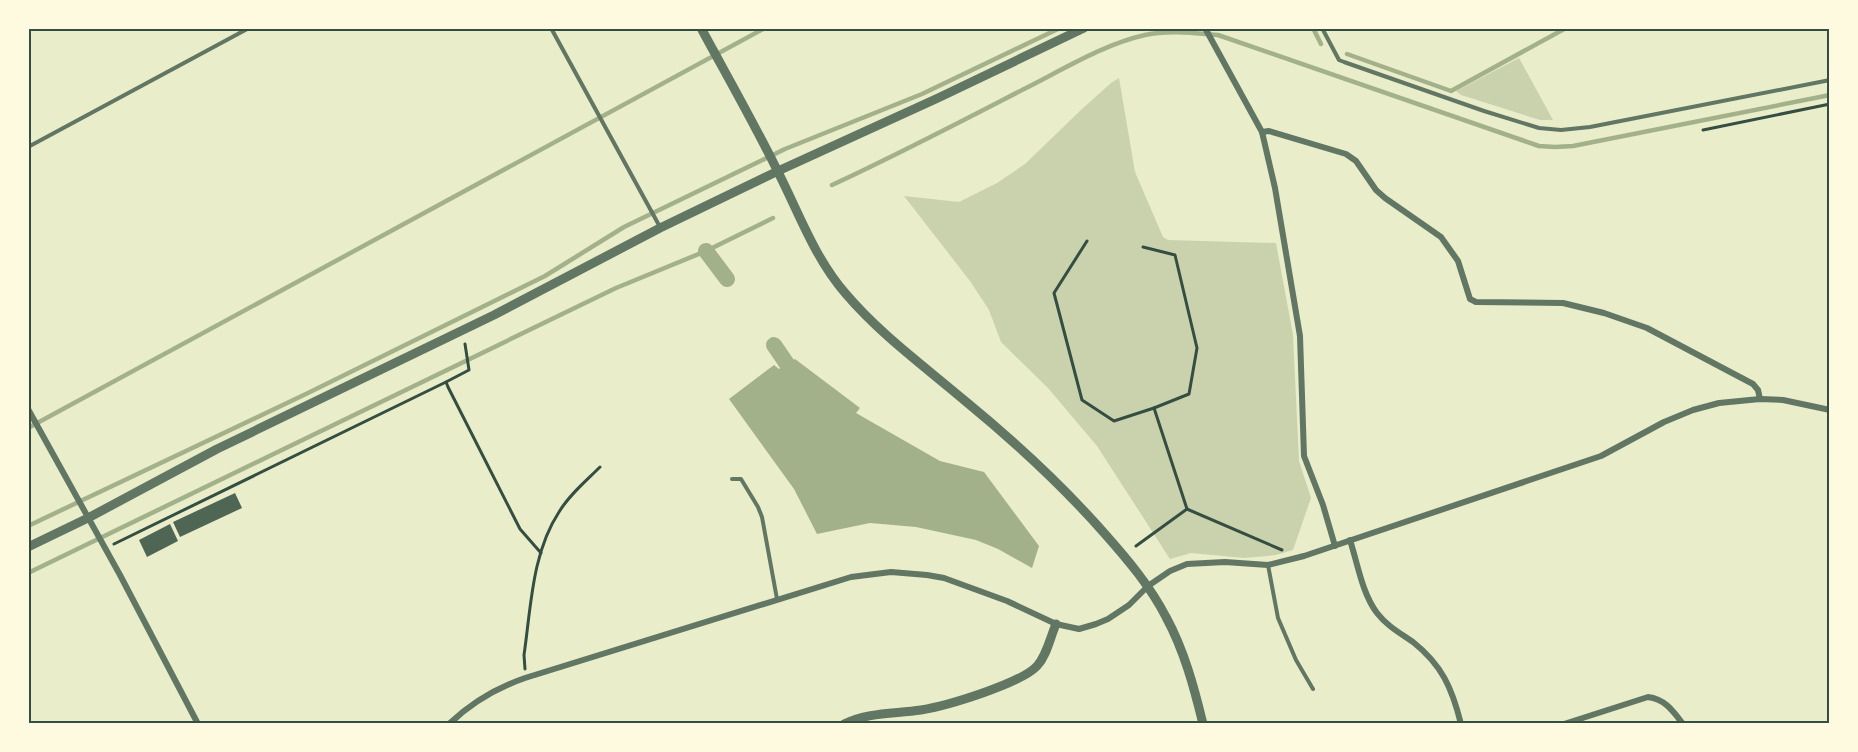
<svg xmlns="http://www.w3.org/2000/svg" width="1858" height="752" font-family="'DejaVu Sans',sans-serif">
  <rect width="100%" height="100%" fill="#e9edc9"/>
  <g fill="#cad2ad">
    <polygon points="1519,58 1553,120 1540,120 1461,95 1456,91"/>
    <polygon points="1119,78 1135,172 1163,237 1168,240 1276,243 1293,335 1299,461 1311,498 1293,550 1276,555 1244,558 1191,553 1170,559 1097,446 1048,388 1001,342 989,310 970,281 904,196 959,202 997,183 1025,164 1082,109 1111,83"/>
  </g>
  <polygon fill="#a3b18a" points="795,359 860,408 856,413 940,461 984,472 1039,546 1032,568 998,549 976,540 916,527 870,523 817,534 794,489 729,399 774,365 779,369"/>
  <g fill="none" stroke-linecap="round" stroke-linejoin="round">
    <g stroke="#a3b18a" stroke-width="4.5">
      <polyline points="1313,28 1321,44"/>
      <polyline points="1347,54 1451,91 1566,28"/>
      <path d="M 832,185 C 897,155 960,122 1024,89 C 1062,70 1104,44 1145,35 C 1169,30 1193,33 1218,35 L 1539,146 L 1555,147 L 1573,146 L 1830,95"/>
      <polyline points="28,428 765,28"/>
      <polyline points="28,526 308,393 545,276 624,227 785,149 922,94 1060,28"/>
      <polyline points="28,573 616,288 706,251 773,218"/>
    </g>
    <g stroke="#a3b18a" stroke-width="16">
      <polyline points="706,251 727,279"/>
      <polyline points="774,345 787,364"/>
    </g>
  </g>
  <g fill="#4f6655">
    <polygon points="235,493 242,508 180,537 173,522"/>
    <polygon points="170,524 178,541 147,557 139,540"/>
  </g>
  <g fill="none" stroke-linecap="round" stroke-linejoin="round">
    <g stroke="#344e41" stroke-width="3">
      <polyline points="1703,130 1830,104"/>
      <polyline points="1087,241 1054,293 1082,400 1114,421 1154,408 1187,509 1136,546"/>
      <polyline points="1143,247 1175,255 1197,348 1189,394 1154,408"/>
      <polyline points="465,344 469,370 446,382 448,387 520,529 541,553"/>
      <polyline points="1187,509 1282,550"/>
      <polyline points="114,544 446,382"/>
      <path d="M 525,669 L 524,655 C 531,607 532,553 559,512 C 569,495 586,481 600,467"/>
    </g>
    <g stroke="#617663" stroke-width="4">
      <polyline points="551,28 660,227"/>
      <polyline points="1322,28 1339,60 1344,62 1484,111 1539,128 1561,130 1590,127 1830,80"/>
      <polyline points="28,147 249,28"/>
      <polyline points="732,479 741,479 758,507 762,517 777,599"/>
      <polyline points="1268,565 1278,618 1296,660 1313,689"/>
    </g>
    <g stroke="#617663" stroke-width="6">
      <polyline points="1205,28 1262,132 1275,188 1300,336 1304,456 1323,505 1335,546"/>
      <polyline points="1262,132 1269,131 1346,154 1356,161 1376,190 1385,198 1441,237 1458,261 1470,299 1476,302 1563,303 1604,313 1647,328 1753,384 1758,390 1760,399"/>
      <polyline points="28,409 120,575 198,724"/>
      <path d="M 1350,540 C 1358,565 1362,593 1377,613 C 1387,626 1400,633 1413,642 C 1442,665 1452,688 1461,724"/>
      <path d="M 449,724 C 472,702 496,688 525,678 L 851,577 L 891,572 L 927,575 L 944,578 L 1007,601 L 1056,624 L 1079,629 L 1096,624 L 1108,619 L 1129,605 L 1148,586 L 1170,571 L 1187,564 L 1225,562 L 1268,565 L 1304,556 L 1601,456 L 1664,422 L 1693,410 L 1719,403 L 1760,399 L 1783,400 L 1830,410"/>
      <path d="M 1564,724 L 1648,697 C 1665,699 1673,711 1683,724"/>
    </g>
    <g stroke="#617663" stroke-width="9">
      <path d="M 701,28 C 727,76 754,123 778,172 C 799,213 815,259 846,294 C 880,334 924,366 964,400 C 1014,441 1062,485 1105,534 C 1128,560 1150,586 1166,617 C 1184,650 1194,687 1203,724"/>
      <polyline points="28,547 88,518 217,449 494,315 660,228 778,171 938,98 1084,28"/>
      <path d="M 844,724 C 869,712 894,714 921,710 C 946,706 1020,684 1037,666 C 1047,655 1050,638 1056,624"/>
    </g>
  </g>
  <rect width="1858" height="752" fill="none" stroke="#fefae0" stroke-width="60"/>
  <rect x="30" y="30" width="1798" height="692" fill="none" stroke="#344e41" stroke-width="2"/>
</svg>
